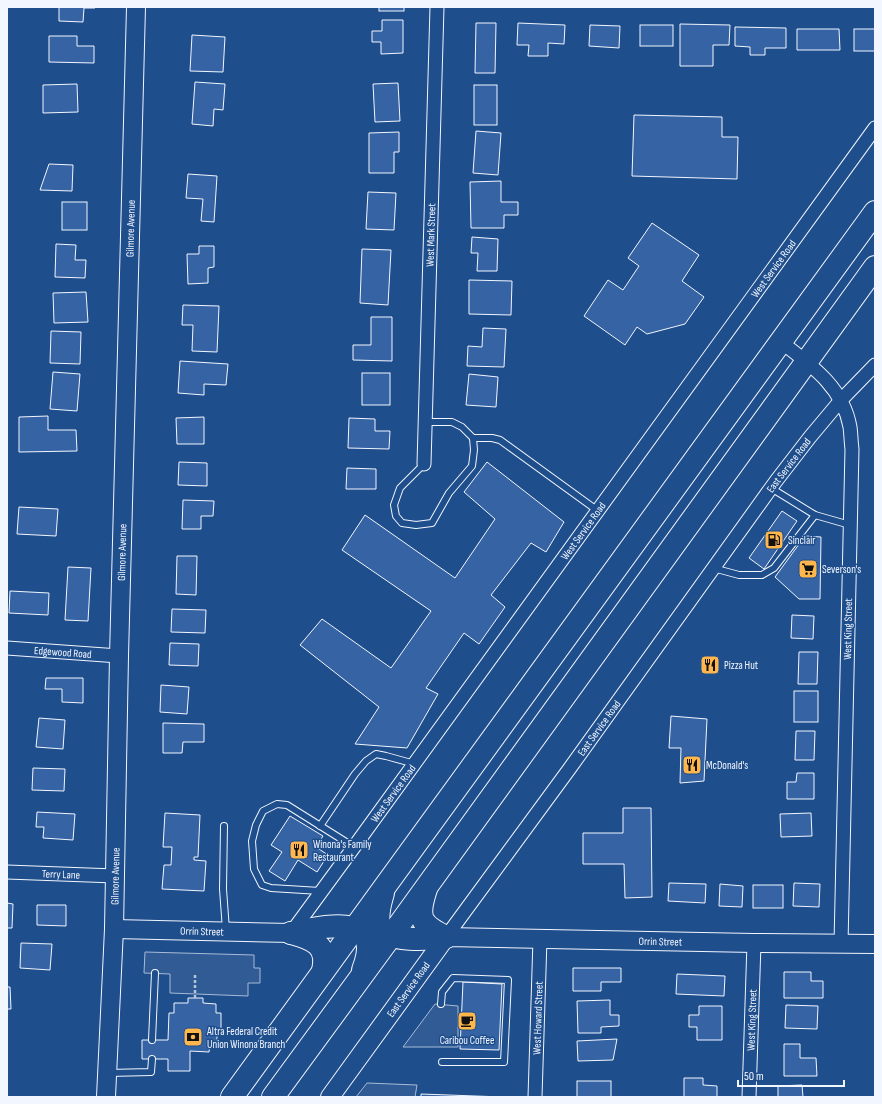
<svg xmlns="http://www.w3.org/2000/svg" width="882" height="1104" font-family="'Sofia Sans Condensed',sans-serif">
  <rect width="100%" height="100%" fill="#1f4e8c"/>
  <g fill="#305b95" stroke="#a8bbd7">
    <polygon points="145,952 254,955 254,968 260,968 260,983 248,983 248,996 170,993 170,974 144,973"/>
    <polygon points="435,1004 458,1006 458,1047 403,1047"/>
    <polygon points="367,1083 417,1085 415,1097 356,1097"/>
  </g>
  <g fill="#3563a3" stroke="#f2f6ff">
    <polygon points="59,7 95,7 95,8 84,8 83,22 59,21"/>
    <rect x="379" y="7" width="25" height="4"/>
    <polygon points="382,20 403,20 403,53 381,54 381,42 372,42 372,31 382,31"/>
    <polygon points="476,23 496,23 495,73 475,73"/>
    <polygon points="518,23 565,25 564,44 548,43 548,56 528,56 529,45 517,45"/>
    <polygon points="680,24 730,25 729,45 713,45 713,66 680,66"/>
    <polygon points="590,25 620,26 619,48 589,46"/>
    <rect x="640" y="25" width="33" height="21"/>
    <polygon points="735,27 786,28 786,48 765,48 765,55 750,55 750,47 735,46"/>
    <polygon points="797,29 839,29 840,50 797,50"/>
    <rect x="854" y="29" width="21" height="22"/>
    <polygon points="192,35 225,37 223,72 190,71"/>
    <polygon points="49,36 77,36 77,46 94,46 94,63 49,62"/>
    <polygon points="195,82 225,84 223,110 214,109 213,126 192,124"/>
    <polygon points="398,83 400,121 375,122 373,84"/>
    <polygon points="77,84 78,112 43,113 43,85"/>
    <rect x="474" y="85" width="23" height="40"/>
    <polygon points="634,115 722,117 722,137 738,137 737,179 632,176"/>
    <polygon points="476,131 501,133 498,175 473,173"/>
    <polygon points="399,132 399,152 394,152 394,173 369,173 369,133"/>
    <polygon points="49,164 73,165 72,191 40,190"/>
    <polygon points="188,174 217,176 214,222 201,221 203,199 186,198"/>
    <polygon points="501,181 501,202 518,202 518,215 504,215 504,228 471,228 470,182"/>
    <polygon points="368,192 396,193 394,230 366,229"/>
    <rect x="62" y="202" width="25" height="28"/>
    <polygon points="652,223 699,255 682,281 704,297 685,324 647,334 637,327 625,345 584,316 608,280 623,290 639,266 628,258"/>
    <polygon points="472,237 498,239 497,271 477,271 478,253 471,253"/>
    <polygon points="56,244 76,245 75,260 86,260 85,278 55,277"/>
    <polygon points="199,246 214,246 214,267 208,268 208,283 188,284 187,254 199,254"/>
    <polygon points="362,249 391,250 388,305 360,303"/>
    <polygon points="469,280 512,281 511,315 469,314"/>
    <polygon points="86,292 88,322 54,323 53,293"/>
    <polygon points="183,305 219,306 217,352 192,351 193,325 182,325"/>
    <polygon points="371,317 392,317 392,361 353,360 353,345 371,345"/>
    <polygon points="483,328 506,329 504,367 467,366 468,346 482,347"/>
    <polygon points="51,331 81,332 80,364 50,363"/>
    <polygon points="180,361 228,364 226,385 204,384 204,395 178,393"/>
    <polygon points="53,372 80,374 77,411 50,409"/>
    <rect x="362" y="373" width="28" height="32"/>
    <polygon points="469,374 498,377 496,407 466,405"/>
    <polygon points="48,416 48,430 76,430 77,451 19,452 19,417"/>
    <polygon points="204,417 204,444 177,444 176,418"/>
    <polygon points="349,418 375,419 375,431 390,431 389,449 348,448"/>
    <polygon points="179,462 207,463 207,486 178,485"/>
    <polygon points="487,462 564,522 546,552 531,543 491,595 505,607 479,644 464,633 426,688 438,694 407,748 355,744 379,707 300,645 322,619 391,668 431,611 342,550 365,515 455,578 495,519 464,492"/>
    <polygon points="347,468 376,469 376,489 346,489"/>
    <polygon points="183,500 214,501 213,516 201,516 201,529 182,529"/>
    <polygon points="19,507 58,509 56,536 17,534"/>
    <polygon points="782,511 797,521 764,569 749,558"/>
    <polygon points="805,536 821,537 820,599 799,599 775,577"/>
    <polygon points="177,556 197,556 196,595 176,594"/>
    <polygon points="68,567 91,568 88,621 65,620"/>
    <polygon points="10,591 49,593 48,615 9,613"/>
    <polygon points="172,609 206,610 205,633 171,632"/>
    <polygon points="792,615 814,616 813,639 791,638"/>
    <polygon points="170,643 199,644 198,666 169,665"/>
    <polygon points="799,652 818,652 817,684 798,684"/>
    <polygon points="46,678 83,678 83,703 62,702 62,689 45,689"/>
    <polygon points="161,685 189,687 187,714 160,712"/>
    <rect x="794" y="691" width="24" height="31"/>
    <polygon points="671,716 707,719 704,781 680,783 681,748 669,748"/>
    <polygon points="39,718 65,720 63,749 36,747"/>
    <polygon points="163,723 204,724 204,742 183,742 182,753 163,753"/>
    <polygon points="796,731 815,731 814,760 795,760"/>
    <polygon points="33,768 65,769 64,791 32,790"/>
    <polygon points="797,773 814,773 814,799 787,799 787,782 796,782"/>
    <polygon points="623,808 651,808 652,897 625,898 624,864 583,864 583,833 623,833"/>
    <polygon points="37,812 75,814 73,840 43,838 44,827 36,827"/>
    <polygon points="165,813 200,815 198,857 194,857 194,860 206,861 204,891 162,889 164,865 171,865 172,847 163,847"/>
    <polygon points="811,813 812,836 781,837 780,814"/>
    <polygon points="290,816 323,836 316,847 328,855 317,872 298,860 285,881 269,871 282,852 271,845"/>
    <polygon points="669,883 706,884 705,903 668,901"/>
    <polygon points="794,883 820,884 819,907 793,906"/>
    <polygon points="720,884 743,886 742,907 719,906"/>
    <rect x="753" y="885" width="30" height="23"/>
    <polygon points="7,903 13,904 12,928 7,928"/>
    <polygon points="37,905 66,905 66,926 37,925"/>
    <polygon points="21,943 52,944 50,970 20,968"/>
    <polygon points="573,968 621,968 621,982 601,982 601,991 573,991"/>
    <polygon points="784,972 811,972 811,981 823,981 823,998 784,998"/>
    <polygon points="677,974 725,976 724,996 676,994"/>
    <polygon points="463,982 502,984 499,1050 460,1049"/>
    <polygon points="7,987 10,987 11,1009 7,1009"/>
    <polygon points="188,998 203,998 203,1003 216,1004 216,1013 221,1013 221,1034 217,1034 217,1044 210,1044 209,1052 190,1051 190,1071 168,1071 168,1059 142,1059 142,1040 168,1040 169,1013 174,1013 174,1003 188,1003"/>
    <polygon points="610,1000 610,1015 619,1015 619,1026 601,1027 601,1033 578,1033 577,1001"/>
    <polygon points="786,1005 818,1006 817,1029 785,1028"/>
    <polygon points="699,1006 722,1006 722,1040 697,1040 697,1027 689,1027 689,1015 699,1015"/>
    <polygon points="617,1039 613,1060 578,1061 577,1041"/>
    <polygon points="784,1044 800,1044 800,1058 816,1058 817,1076 784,1076"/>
    <polygon points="684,1078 703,1078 703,1085 717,1086 717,1097 684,1097"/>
    <rect x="577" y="1081" width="34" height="16"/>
    <polygon points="802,1085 803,1097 778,1097 778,1086"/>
    <polygon points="421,1094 503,1097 421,1097"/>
  </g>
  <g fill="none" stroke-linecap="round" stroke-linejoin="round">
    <defs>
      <g id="lane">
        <polyline points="473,438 492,438 500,440 598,511"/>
        <polyline points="424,464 400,488 394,505 396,516 402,523 416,525 432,523 449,493 472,466 474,450 473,438 462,427 452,422 426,422"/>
        <polyline points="771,488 815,515 850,525"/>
        <polyline points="713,568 739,575 762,575 774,568 815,515"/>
        <polyline points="224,826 223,889 226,930"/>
        <polyline points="320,826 355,774 366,761 376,754 386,756 415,764"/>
        <polyline points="320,891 271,888 262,885 254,869 252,841 256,825 263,811 277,804 287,805 354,847"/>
        <polyline points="441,1004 442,992 453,978 508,980 504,1062 442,1062"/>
        <polyline points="152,1040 155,973"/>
        <polyline points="108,1073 151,1072 152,1059"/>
      </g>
      <g id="street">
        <path d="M 781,342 C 811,365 843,387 850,427 C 851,434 851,442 852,449 L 841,944"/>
        <path id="s1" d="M 424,464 L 437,7"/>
        <path id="s2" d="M 7,648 L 119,656"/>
        <path id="s3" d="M 7,872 L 115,876"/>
        <path id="s4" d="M 291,933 L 354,847 L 875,128"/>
        <path id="s5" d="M 446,937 L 570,768 L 776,481 L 810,437 L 841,400 L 875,365"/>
        <path id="s6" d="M 535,1097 L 540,939"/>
        <path id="s7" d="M 749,1097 L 754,943"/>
      </g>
      <g id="secondary">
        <path id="s8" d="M 114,929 L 291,933"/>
        <path id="s9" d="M 106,1097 L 114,929 L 119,656 L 136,7"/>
        <path id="s10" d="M 330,1097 L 446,937 L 754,943 L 875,944"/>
      </g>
      <g id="highway">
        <path d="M 426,889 C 417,917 419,924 446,937"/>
        <path d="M 383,893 C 380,903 376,917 380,927 C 386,943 431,939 446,937"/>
        <path d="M 291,933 C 323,927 386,910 363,970"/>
        <path d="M 291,933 C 313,939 329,945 323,971"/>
        <polyline points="232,1097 875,212"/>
        <polyline points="273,1097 391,936 875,267"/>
      </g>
    </defs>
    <use href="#lane" stroke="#f2f6ff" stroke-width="8"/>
    <use href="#street" stroke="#f2f6ff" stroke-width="15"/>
    <use href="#secondary" stroke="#f2f6ff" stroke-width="20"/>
    <use href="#highway" stroke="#f2f6ff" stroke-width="24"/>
    <polyline stroke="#b3c4dc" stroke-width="2.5" stroke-dasharray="3 2" stroke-linecap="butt" points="195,998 195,974"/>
    <use href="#lane" stroke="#1f4e8c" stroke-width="6"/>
    <use href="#street" stroke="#1f4e8c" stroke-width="13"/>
    <use href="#secondary" stroke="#1f4e8c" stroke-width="18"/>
    <use href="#highway" stroke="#1f4e8c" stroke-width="22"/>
  </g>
  <defs>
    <symbol id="fuel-square" viewBox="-11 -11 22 22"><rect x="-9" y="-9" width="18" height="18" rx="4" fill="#ffb74d" stroke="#1f4e8c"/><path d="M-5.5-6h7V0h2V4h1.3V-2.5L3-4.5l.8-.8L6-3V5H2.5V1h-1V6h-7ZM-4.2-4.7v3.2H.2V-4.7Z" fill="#111"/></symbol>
    <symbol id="supermarket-square" viewBox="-11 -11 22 22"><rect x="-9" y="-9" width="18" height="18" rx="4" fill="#ffb74d" stroke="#1f4e8c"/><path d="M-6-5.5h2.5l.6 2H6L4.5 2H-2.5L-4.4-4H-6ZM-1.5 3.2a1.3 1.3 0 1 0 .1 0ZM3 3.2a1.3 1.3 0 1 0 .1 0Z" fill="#111"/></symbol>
    <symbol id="restaurant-square" viewBox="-11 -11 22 22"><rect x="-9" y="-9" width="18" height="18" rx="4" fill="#ffb74d" stroke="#1f4e8c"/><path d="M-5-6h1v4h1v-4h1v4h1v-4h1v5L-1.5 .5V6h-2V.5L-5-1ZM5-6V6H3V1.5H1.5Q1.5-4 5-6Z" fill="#111"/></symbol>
    <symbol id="cafe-square" viewBox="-11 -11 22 22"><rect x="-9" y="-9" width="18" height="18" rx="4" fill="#ffb74d" stroke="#1f4e8c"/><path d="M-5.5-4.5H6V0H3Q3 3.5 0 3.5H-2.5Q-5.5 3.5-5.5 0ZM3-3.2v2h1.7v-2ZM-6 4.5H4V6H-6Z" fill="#111"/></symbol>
    <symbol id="bank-square" viewBox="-11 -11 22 22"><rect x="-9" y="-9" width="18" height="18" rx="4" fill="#ffb74d" stroke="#1f4e8c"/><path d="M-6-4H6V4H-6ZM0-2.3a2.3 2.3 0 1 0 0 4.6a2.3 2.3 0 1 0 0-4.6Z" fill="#111"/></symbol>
  </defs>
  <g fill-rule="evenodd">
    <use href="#fuel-square" x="763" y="529" width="22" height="22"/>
    <use href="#supermarket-square" x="797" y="558" width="22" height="22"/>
    <use href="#restaurant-square" x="699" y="654" width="22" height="22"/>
    <use href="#restaurant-square" x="681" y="754" width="22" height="22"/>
    <use href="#restaurant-square" x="288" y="839" width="22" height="22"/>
    <use href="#cafe-square" x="456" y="1010" width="22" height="22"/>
    <use href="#bank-square" x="182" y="1026" width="22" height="22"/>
  </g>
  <g text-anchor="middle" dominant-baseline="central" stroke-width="3" stroke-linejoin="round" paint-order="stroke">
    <g font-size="11" fill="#f2f6ff" stroke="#1f4e8c">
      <text stroke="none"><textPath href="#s9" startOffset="869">Gilmore Avenue</textPath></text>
      <text stroke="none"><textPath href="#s1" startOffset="229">West Mark Street</textPath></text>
      <text stroke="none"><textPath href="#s4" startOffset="821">West Service Road</textPath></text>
      <text stroke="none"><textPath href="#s5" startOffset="583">East Service Road</textPath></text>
      <text stroke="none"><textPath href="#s4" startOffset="497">West Service Road</textPath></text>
      <text stroke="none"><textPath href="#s9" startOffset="545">Gilmore Avenue</textPath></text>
      <text transform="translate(848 629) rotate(-89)">West King Street</text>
      <text stroke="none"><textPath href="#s2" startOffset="56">Edgewood Road</textPath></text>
      <text stroke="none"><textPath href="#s5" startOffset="259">East Service Road</textPath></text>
      <text stroke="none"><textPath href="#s4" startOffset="173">West Service Road</textPath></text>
      <text stroke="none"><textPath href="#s3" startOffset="54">Terry Lane</textPath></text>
      <text stroke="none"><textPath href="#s9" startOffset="221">Gilmore Avenue</textPath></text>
      <text stroke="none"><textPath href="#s8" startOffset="88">Orrin Street</textPath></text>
      <text stroke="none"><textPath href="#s10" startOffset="412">Orrin Street</textPath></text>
      <text stroke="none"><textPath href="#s10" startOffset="133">East Service Road</textPath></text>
      <text stroke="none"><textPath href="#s6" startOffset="79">West Howard Street</textPath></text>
      <text stroke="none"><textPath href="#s7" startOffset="77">West King Street</textPath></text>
    </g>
    <g font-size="11" fill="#f2f6ff" stroke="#1f4e8c" text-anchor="start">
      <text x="788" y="540">Sinclair</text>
      <text x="822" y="569">Severson's</text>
      <text x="724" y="665">Pizza Hut</text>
      <text x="706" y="765">McDonald's</text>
      <text x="313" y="844">Winona's Family<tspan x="313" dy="13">Restaurant</tspan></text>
      <text x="207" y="1031">Altra Federal Credit<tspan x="207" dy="13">Union Winona Branch</tspan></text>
      <text x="467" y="1040" text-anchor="middle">Caribou Coffee</text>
    </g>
  </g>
  <rect width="882" height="1104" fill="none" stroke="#f2f6ff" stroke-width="16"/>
  <path d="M738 1080v6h106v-6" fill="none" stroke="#f2f6ff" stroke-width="2"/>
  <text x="744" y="1080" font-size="12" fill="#f2f6ff" stroke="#1f4e8c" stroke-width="3" paint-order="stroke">50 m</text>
</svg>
